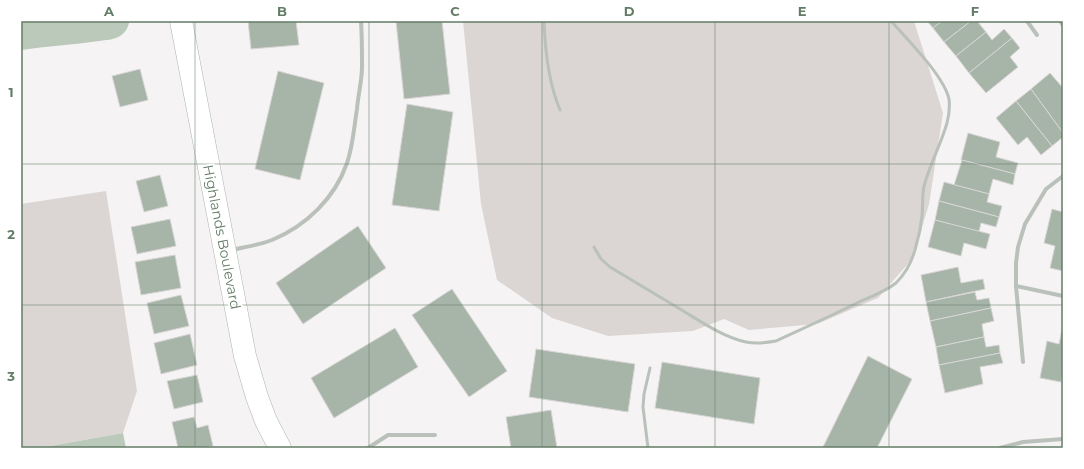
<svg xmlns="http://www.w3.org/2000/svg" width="1084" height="469" font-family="Montserrat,sans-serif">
  <rect width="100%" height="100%" fill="#f6f3f4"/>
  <g fill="#dbd6d3">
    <polygon points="463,21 914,21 943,113 929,204 913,258 878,298 817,324 749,330 724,319 693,331 608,336 552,318 497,280 481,204"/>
    <polygon points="106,191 137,391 123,433 39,448 21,448 21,204"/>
  </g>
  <g fill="#bbc9ba">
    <path d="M 21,21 L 129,21 C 129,27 125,33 120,36 C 114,40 105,40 99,41 C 73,45 47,46 21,50 Z"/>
    <polygon points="123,433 126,448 39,448"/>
  </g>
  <g fill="#a7b4a8" stroke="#d8d6d6">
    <polygon points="248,21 296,21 299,45 251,49"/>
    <polygon points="396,21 442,21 450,94 404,99"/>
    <polygon points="927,21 942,21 933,28"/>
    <polygon points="942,21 971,21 944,42 933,28"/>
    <polygon points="971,21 977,21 986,32 956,56 944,42"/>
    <polygon points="1004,29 1012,38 969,73 956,56 986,32 992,40"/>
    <polygon points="1012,38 1020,48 1010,57 1018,67 986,93 969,73"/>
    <polygon points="140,69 148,100 120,107 112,76"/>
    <polygon points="278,71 324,83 300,180 255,169"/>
    <polygon points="1050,73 1063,88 1063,133 1031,89"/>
    <polygon points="1031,89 1063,133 1063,137 1052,146 1016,101"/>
    <polygon points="1016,101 1052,146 1041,155 1027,137 1018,145 996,118"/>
    <polygon points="407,104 453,112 439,211 392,205"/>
    <polygon points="968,133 1000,142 996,157 1018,163 1015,174 961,160"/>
    <polygon points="962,160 1015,174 1013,185 993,179 989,194 954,185"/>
    <polygon points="160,175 168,206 144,212 136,181"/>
    <polygon points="944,182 989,194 987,202 1002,206 999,217 939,201"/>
    <polygon points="939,201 999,217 996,227 981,223 979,232 935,220"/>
    <polygon points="1052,209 1063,212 1063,271 1050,268 1055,246 1044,243"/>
    <polygon points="170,219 176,246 137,254 131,227"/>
    <polygon points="935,220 990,234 986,249 964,243 961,256 928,247"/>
    <polygon points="358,226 386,268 303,324 276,283"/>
    <polygon points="175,255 181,288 141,295 135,262"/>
    <polygon points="958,267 961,283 983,279 985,289 926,302 921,275"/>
    <polygon points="452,289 507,371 469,397 412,315"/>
    <polygon points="975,292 977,300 989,298 991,308 930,321 926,302"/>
    <polygon points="181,295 189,326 154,334 147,303"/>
    <polygon points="991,308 994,321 982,324 984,337 936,347 930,321"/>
    <polygon points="1063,324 1063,371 1061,382 1040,378 1047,341 1059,344"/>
    <polygon points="395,328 418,367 334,418 311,378"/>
    <polygon points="190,334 197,365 161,374 154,343"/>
    <polygon points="984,337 986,347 999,345 1000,353 939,365 936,347"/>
    <polygon points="536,349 635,364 628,412 529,397"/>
    <polygon points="1000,353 1003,363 980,367 983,384 945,393 939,365"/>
    <polygon points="868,356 912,379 877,448 826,448 823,447"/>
    <polygon points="662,362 760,378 754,424 655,408"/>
    <polygon points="197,375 203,402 174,409 167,381"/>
    <polygon points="551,410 557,448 511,448 506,417"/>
    <polygon points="194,417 197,428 208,425 213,446 204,448 178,448 172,422"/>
  </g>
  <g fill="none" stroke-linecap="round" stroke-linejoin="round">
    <defs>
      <polyline id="secondary" points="181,21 245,356 257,397 266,421 280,448"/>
    </defs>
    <use href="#secondary" stroke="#abb6ad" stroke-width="23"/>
    <g stroke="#b9c1ba" stroke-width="3">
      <path d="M 544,21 C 545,49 549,84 560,110"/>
      <path d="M 594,247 L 601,259 L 610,267 C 633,281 657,295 680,309 C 700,321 723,337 746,342 C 756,344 765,343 776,341 C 804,328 833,315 861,301 C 873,296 886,291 896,283 C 906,273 913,259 916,246 C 919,236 921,226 922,216 C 923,206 922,195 924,186 C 930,164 941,144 947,123 C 949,115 950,107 949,99 C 944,76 907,39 891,21"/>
      <polyline points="648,448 643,407 644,394 650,368"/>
    </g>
    <g stroke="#b9c1ba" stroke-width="4">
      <polyline points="1027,21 1037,35"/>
      <polyline points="1060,21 1063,25"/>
      <path d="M 231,250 C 245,247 259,245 272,240 C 306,226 335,198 347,163 C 353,146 354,127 357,109 C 358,95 362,81 362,67 C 362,52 362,36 361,21"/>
      <polyline points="1016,286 1063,296"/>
      <polyline points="1023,362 1016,286 1016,263 1018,247 1025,224 1046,189 1063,176"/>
      <polyline points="368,448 388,435 435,435"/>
      <polyline points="1000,448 1023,442 1063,439"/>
    </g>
    <use href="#secondary" stroke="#fff" stroke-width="22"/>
  </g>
  <path fill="none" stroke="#637c66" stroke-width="1" stroke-opacity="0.55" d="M 195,21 L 195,448M 369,21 L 369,448M 542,21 L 542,448M 715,21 L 715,448M 889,21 L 889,448M 21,164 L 1063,164M 21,305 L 1063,305"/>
  <g text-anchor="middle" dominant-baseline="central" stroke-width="4" stroke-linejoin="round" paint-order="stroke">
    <g font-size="14" fill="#637c66" stroke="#fff">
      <text transform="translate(222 237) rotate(79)">Highlands Boulevard</text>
    </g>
  </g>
  <rect width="1084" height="469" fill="none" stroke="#ffffff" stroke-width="44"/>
  <rect x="22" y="22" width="1040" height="425" fill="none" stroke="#637c66" stroke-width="1.5"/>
  <g font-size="13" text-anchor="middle" font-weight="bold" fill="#637c66">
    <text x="109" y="16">A</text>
    <text x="282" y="16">B</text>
    <text x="455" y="16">C</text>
    <text x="629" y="16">D</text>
    <text x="802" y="16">E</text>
    <text x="975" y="16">F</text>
    <text x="11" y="97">1</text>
    <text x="11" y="239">2</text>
    <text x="11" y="381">3</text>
  </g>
</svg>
